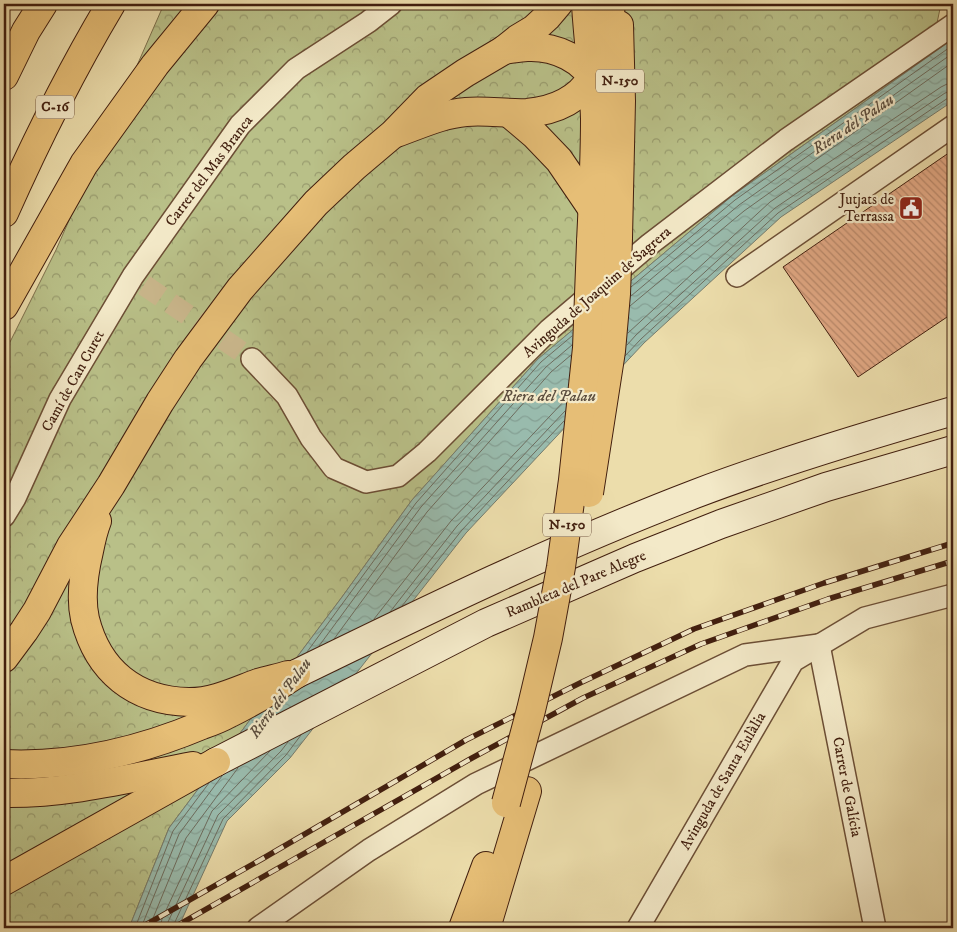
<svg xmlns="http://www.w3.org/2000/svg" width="957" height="932" font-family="'IM FELL DW Pica',serif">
  <defs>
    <pattern id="forest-crowns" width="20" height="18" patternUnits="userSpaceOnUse" patternTransform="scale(1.25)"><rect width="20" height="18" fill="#b9c088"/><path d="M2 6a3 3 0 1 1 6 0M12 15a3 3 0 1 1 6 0" fill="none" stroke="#989b6e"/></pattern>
    <pattern id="water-waves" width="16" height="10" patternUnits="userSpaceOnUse" patternTransform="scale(1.25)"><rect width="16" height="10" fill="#99bbad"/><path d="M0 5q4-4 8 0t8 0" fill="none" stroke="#85a094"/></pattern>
    <pattern id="building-back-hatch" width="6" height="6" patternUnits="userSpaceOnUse" patternTransform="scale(1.25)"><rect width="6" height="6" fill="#e2a884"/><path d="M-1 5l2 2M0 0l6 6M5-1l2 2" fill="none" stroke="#b9886a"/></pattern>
  </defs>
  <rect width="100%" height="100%" fill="#ecddab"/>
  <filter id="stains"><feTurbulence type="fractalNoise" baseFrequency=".004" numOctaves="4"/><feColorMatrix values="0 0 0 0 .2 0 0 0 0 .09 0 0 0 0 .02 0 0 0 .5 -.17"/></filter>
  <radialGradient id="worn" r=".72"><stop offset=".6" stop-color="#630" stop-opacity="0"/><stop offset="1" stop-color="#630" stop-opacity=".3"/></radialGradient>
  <polygon fill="url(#forest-crowns)" stroke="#7d6f4b" points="164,4 941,4 937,23 940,48 732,196 538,359 412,500 342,597 169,828 129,928 4,928 4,354 56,250"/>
  <polygon fill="url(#water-waves)" stroke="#767c6d" points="953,39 953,101 781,217 644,343 466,533 290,758 227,821 178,928 129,928 169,828 342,597 412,500 538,359 732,196"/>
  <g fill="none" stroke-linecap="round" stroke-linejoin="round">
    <g stroke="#6d6c5e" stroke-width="1">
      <polyline points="631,287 735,200 953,45"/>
      <polyline points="631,296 739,205 953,53"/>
      <polyline points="630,306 744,211 953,62"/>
      <polyline points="628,333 770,202 941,87 947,84 953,83"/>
      <polyline points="627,345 636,335 775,208 945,93 953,91"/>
      <polyline points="625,356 641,339 778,213 948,98 953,97"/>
      <polyline points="402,606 462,530 564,421"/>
      <polyline points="390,612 457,526 565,411"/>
      <polyline points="374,619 451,521 567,398"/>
      <polyline points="334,639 427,512 551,372 571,355"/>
      <polyline points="319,646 421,507 546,367 572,345"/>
      <polyline points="307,652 416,503 541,362 572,336"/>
      <polyline points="135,928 173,831 209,783"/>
      <polyline points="141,928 179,834 222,776"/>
      <polyline points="149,928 186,838 238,768"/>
      <polyline points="160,928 162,919 212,811 270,751"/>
      <polyline points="167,928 168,922 218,815 281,751 288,742"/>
      <polyline points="174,928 174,924 223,819 286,755 301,735"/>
    </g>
  </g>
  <polygon fill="url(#building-back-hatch)" stroke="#411e0e" points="953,150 953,313 858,377 783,267"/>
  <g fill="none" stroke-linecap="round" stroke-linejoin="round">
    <polyline stroke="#cab78c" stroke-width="21" stroke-dasharray="21 11" stroke-linecap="butt" points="144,285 252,359"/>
    <defs>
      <g id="minor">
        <polyline points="737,276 953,126"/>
        <polyline points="252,359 287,396 311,438 334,468 366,482 398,476 427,452 549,330 650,244 786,140 953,25"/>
        <polyline points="4,516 15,498 60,399 133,276 240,125 296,69 368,22 391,4"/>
        <polyline points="819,645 875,928"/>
        <polyline points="258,928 369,850 476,784 745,655 819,645"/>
        <polyline points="638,928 793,661 865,618 953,595"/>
      </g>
      <g id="secondary">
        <path d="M 296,674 C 427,610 559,546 695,494 C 779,462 866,436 953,411"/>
        <polyline points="216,762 486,623 635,558 721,524 826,487 953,450"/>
      </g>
      <g id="primary">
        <path d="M 586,4 C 588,42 594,80 595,119 C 595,160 593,201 591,242"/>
        <path d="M 504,50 C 512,49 520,47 528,47 C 555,46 585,59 596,85"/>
        <polyline points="509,113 535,135 559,160 593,210"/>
        <path d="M 396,133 C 419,125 442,114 466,112 C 486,110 507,114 527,113 C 594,107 605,61 611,4"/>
        <polyline points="618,238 621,101 619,25"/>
        <path d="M 97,521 C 93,531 91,541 89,551 C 84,572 80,597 85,619 C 98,671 135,701 189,702 C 214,702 236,691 258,683 C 268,680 278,678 288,675"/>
        <polyline points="4,658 24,631 37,611 71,546 111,485 160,402 188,359 240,289 316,203 354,167 393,134 428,98 465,73 504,50 519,38 534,29 547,17 558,4"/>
        <polyline points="463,928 486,866"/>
        <polyline points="486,928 527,791"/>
      </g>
      <g id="motorway">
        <polyline points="4,76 26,31 43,4"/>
        <path d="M 4,213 C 36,141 71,71 111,4"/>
        <polyline points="4,306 84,164 155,65 205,4"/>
        <path d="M 4,764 C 71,767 140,751 202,725 C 211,722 221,718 230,713 C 253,702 275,688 296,674"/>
        <path d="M 4,793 C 68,794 130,778 193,766"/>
        <polyline points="4,881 216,762"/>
      </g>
    </defs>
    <use href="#minor" stroke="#6c4e35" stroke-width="24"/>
    <use href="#secondary" stroke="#411e0e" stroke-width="30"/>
    <use href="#primary" stroke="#411e0e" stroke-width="30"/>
    <use href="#motorway" stroke="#411e0e" stroke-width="30"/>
    <use href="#minor" stroke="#f3e9c8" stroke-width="21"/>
    <use href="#secondary" stroke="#f3e9c8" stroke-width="28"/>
    <use href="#primary" stroke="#e6be76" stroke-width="28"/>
    <use href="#motorway" stroke="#e6be76" stroke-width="28"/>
    <defs>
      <g id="rail">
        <polyline points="140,928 262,859 466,740 580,683 694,629 824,583 953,543"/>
        <polyline points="173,928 472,758 583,698 701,644 828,599 953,561"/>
      </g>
    </defs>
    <use href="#rail" stroke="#411e0e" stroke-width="5.5"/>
    <use href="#rail" stroke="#f3e9c8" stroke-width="4" stroke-dasharray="11" stroke-linecap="butt"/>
    <defs>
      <g id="primary-bridge">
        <polyline points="589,493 611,351 616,294 618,238"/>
        <polyline points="506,803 531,710 548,638 561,567 573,480 587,348 591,242"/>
      </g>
    </defs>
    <use href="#primary-bridge" stroke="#411e0e" stroke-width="30" stroke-linecap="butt"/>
    <use href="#primary-bridge" stroke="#e6be76" stroke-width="28"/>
  </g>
  <defs>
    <symbol id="civic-square" viewBox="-11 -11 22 22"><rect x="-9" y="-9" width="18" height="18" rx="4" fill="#8f2418" stroke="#f3e9c8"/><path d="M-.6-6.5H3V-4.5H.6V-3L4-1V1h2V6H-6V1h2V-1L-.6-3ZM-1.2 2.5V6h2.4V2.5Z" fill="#fff"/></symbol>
  </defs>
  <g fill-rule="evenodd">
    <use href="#civic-square" x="897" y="194" width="28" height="28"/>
  </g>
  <g text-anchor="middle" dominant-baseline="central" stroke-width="4.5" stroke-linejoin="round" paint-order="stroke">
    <g fill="#f3e9c8" stroke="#765b46" stroke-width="1">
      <rect x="596" y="69.5" width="48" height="23" rx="4"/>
      <rect x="36" y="95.5" width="38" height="23" rx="4"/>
      <rect x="543" y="513.5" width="48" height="23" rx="4"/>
    </g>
    <g font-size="14" font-weight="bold" fill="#411e0e">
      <text x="620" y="81">N-150</text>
      <text x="55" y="107">C-16</text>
      <text x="567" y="525">N-150</text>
    </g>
    <g font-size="15" fill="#411e0e" stroke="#f3e9c8">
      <text transform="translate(209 171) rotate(-53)">Carrer del Mas Branca</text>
      <text transform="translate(597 292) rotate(-41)">Avinguda de Joaquim de Sagrera</text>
      <text transform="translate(73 381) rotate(-61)">Camí de Can Curet</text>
      <text transform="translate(576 584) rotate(-23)">Rambleta del Pare Alegre</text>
      <text transform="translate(723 781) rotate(-60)">Avinguda de Santa Eulàlia</text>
      <text transform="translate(847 787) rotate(79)">Carrer de Galícia</text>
    </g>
    <g font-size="15" fill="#411e0e" stroke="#f3e9c8" text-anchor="end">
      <text x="894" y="199">Jutjats de<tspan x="894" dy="17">Terrassa</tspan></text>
    </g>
    <g font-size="16" font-style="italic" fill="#5b4d3e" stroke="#f3e9c8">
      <text transform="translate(853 124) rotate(-34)">Riera del Palau</text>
      <text x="549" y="396">Riera del Palau</text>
      <text transform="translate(280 698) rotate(-54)">Riera del Palau</text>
    </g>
  </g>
  <rect width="957" height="932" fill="none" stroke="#ecddab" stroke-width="20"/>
  <rect x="5" y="5" width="947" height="922" fill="none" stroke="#411e0e" stroke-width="2.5"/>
  <rect x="10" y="10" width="937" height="912" fill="none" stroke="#411e0e"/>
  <rect width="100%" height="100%" filter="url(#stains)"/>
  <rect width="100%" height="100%" fill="url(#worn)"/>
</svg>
